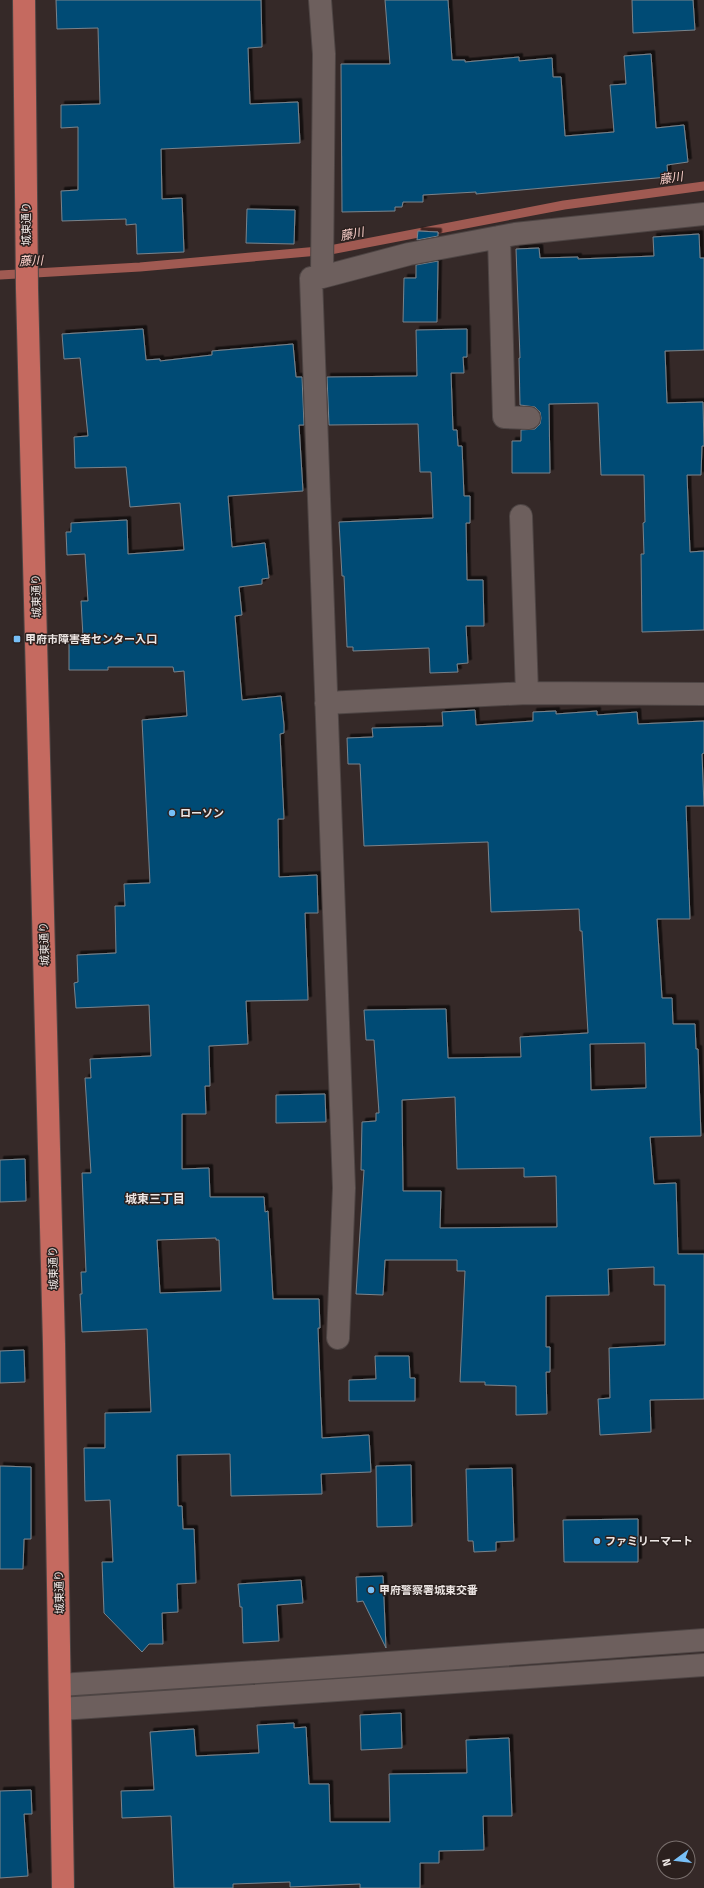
<svg xmlns="http://www.w3.org/2000/svg" width="704" height="1888" viewBox="0 0 704 1888" font-family="'Fira Sans','Noto Sans JP',sans-serif">
<style>
.lines{fill:none;stroke-linecap:round;stroke-linejoin:round}
.stream{stroke:#a05a52;stroke-width:9}
.building{fill:#044b75;stroke:#79838b;fill-rule:evenodd;filter:url(#shadow)}
.minor-casing{stroke:#4e4544;stroke-width:24}
.tertiary-casing{stroke:#4e4544;stroke-width:24}
.trunk-casing{stroke:#4e4544;stroke-width:24}
.minor{stroke:#6d5f5d;stroke-width:22}
.tertiary{stroke:#6d5f5d;stroke-width:22}
.trunk{stroke:#c56a60;stroke-width:22}
.poi-dot{fill:#77bff7;stroke:#2b201e;stroke-width:1.5}
.labels{text-anchor:middle;stroke-width:3;stroke-linejoin:round;paint-order:stroke}
.street-label{font-size:11px;fill:#ede6e4;stroke:#2b201e}
.poi-label{font-size:11px;font-weight:bold;fill:#ede6e4;stroke:#2b201e;text-anchor:start}
.water-label{font-size:12px;font-style:italic;fill:#fcd1cb;stroke:#2b201e}
.neighbourhood-label{font-size:12px;font-weight:bold;fill:#ede6e4;stroke:#2b201e}
</style>
<defs>
<filter id="shadow"><feDropShadow dx="3.5" dy="-3.5" stdDeviation="0" flood-color="#0009"/></filter>
</defs>
<rect width="100%" height="100%" fill="#352928"/>
<g class="lines">
<path class="stream" d="M0 275 140 267 330 250 564 205 704 186"/>
</g>
<path class="building" d="M56 0H261L262 47 248 48 250 104 298 102 300 143 161 149 162 199 182 198 184 252 137 254 136 224 126 225V219L62 221 61 191 78 190V127L61 128V105L100 104 98 28 57 29Z
M385 0H448L452 60H465V62L519 57V61L552 58 553 77H561L565 136 614 132 610 85 626 84 624 56 651 54 656 128 684 125 688 162 667 165 668 177 476 194V192L423 195V202H403L402 207H395V211L342 212 341 64H390Z
M632 0H693L695 30 633 33Z
M247 209 295 210 294 244 246 243Z
M418 231 438 232V236L417 240Z
M699 234 700 258H704V350L665 351 667 403 703 402 704 446H702L701 475H687L690 552 704 551V630L642 632 641 554H644L643 523 645 522 644 475H601L598 403 549 404 550 473H512V441H521V430L535 429 540 424 541 418 540 412 535 407 520 405 519 358H520L516 249 539 248 540 258 578 257V259L654 256 653 237Z
M438 261 437 322H403L404 278H416V265Z
M143 329 146 360 160 359V361L212 355V351L293 344 296 377H302L304 425H299L303 491 228 496 232 547 265 543 269 578 262 579V584L239 587 242 615 235 616 242 700 281 696 284 725V733L280 734 284 819H278L279 877 317 875 318 913H305L308 1000 246 1001 248 1044 209 1046 210 1086H205L206 1114H182V1169L209 1168 210 1197H264L265 1212 268 1211 273 1299H319L320 1328H318L322 1438 369 1435 371 1472 321 1474 322 1494 231 1496 230 1454 177 1455 178 1506H182L183 1529H194L196 1583 177 1584 178 1612 162 1613 163 1644H149L142 1652 104 1613 102 1562H113L110 1500 85 1501 84 1448H105V1413L151 1412 147 1329 82 1332 80 1294H82L81 1272H86L82 1173H91L85 1078H91L90 1059 151 1056 149 1005 76 1008 74 983 78 982 77 955 116 953 115 906H125L124 884 150 883 142 720 187 716 184 671 174 672 173 667H108V670H69V637H83L81 601H88L85 554 67 555 66 532H71V523L127 520 128 554 184 550 180 503 130 507 126 467 75 468 74 437 88 436 80 358 64 359 62 334ZM216 1238V1240H219L221 1291 160 1293 157 1240Z
M467 329V357H463L464 373H451L453 430H457L458 446H462L464 496H470V523H466L467 580H483L484 626H466L468 663 457 664 458 672 430 673 429 648 353 651V647H347L344 576H342L339 522 433 518 431 472H420L418 424 329 425 327 377 417 376 416 330Z
M475 710 476 725 533 721V712L556 711V714L597 711V715L637 712 638 724 704 721V753L702 754 704 806H686L690 919H657L662 998H672L673 1024H695L696 1049H698L701 1136 650 1137 654 1184 676 1183 678 1254H704V1399L650 1400 651 1432 600 1435 598 1399 610 1398 609 1348 665 1345V1285H654V1267L608 1269 609 1295 546 1296V1347H550V1372H546L547 1414 516 1415V1386L485 1385V1382H460L465 1271H457V1260H385L383 1295 356 1294 364 1170H361L362 1122 376 1121V1113H379L374 1040H366L364 1010 446 1009 448 1058 521 1057 520 1037 588 1033 582 931H580L579 909 491 912 488 842 364 846 360 764H348L347 738 373 737 372 728 443 726 442 712ZM645 1043 646 1088 591 1090 590 1044ZM455 1097 457 1169 524 1168V1177L556 1176 557 1227 440 1228 441 1191H403L402 1100Z
M325 1094 326 1122 276 1123V1095Z
M25 1159 26 1201 0 1202V1160Z
M24 1350 25 1382 0 1383V1351Z
M375 1356H409L410 1378H415V1401H349V1380L376 1379Z
M411 1465 412 1526 377 1527 376 1466Z
M0 1466 31 1467V1539H24L23 1569H0Z
M512 1468 514 1541 496 1542V1551L474 1552 473 1541H468L466 1469Z
M638 1519V1562H564L563 1520Z
M383 1576 386 1648 363 1601 357 1602 356 1577Z
M301 1580 303 1603 277 1605 279 1641 243 1643 242 1607H240L238 1584Z
M401 1713 402 1748 361 1750 360 1715Z
M294 1723V1728L306 1727 309 1784H329L330 1822H390L389 1774 467 1773 466 1740 509 1738 512 1816H483L484 1850 439 1851V1863H420V1888H360V1884L290 1887V1882L233 1884V1888H174L171 1816 122 1818 121 1791 154 1790 150 1732 194 1729 196 1756 259 1753 257 1725Z
M31 1790 32 1814H24L28 1876 0 1878V1791Z"/>
<g class="lines">
<defs>
<path id="minor" d="M320 0 324 54 322 277
M499 237 504 417 529 418
M521 516 527 693
M326 703 527 693 704 694
M338 1338 344 1188 311 278 322 277 409 254 515 234 704 214"/>
<path id="tertiary" d="M60 1685 347 1666 704 1640
M61 1709 704 1665"/>
<path id="trunk" d="M24 0 27 289 54 1344 63 1888"/>
</defs>
<use href="#minor" class="minor-casing"/>
<use href="#tertiary" class="tertiary-casing"/>
<use href="#trunk" class="trunk-casing"/>
<use href="#minor" class="minor"/>
<use href="#tertiary" class="tertiary"/>
<use href="#trunk" class="trunk"/>
</g>
<g class="poi-dot">
<rect x="13" y="635" width="8" height="8" rx="2"/>
<circle cx="172" cy="813" r="4"/>
<circle cx="597" cy="1541" r="4"/>
<circle cx="371" cy="1590" r="4"/>
</g>
<g class="labels">
<g class="street-label">
<text transform="translate(26 224) rotate(-90)" y="4">城東通り</text>
<text transform="translate(36 596) rotate(-91)" y="4">城東通り</text>
<text transform="translate(44 944) rotate(-92)" y="4">城東通り</text>
<text transform="translate(53 1268) rotate(-91)" y="4">城東通り</text>
<text transform="translate(59 1592) rotate(-91)" y="4">城東通り</text>
</g>
<g class="poi-label">
<text x="25" y="643">甲府市障害者センター入口</text>
<text x="180" y="817">ローソン</text>
<text x="605" y="1545">ファミリーマート</text>
<text x="379" y="1594">甲府警察署城東交番</text>
</g>
<g class="water-label">
<text transform="translate(671 178) rotate(-8)" y="4">藤川</text>
<text transform="translate(352 234) rotate(-11)" y="4">藤川</text>
<text transform="translate(31 261) rotate(-3)" y="4">藤川</text>
</g>
<g class="neighbourhood-label">
<text x="155" y="1203">城東三丁目</text>
</g>
</g>
<g transform="translate(676 1860) rotate(255)"><circle r="19" fill="#2b201e" stroke="#796f6d"/>
<path d="M0-3L7 15L0 10L-7 15Z" fill="#77bff7"/>
<text y="-6" font-size="11" font-weight="bold" text-anchor="middle" fill="#ede6e4">N</text>
</g>
</svg>
